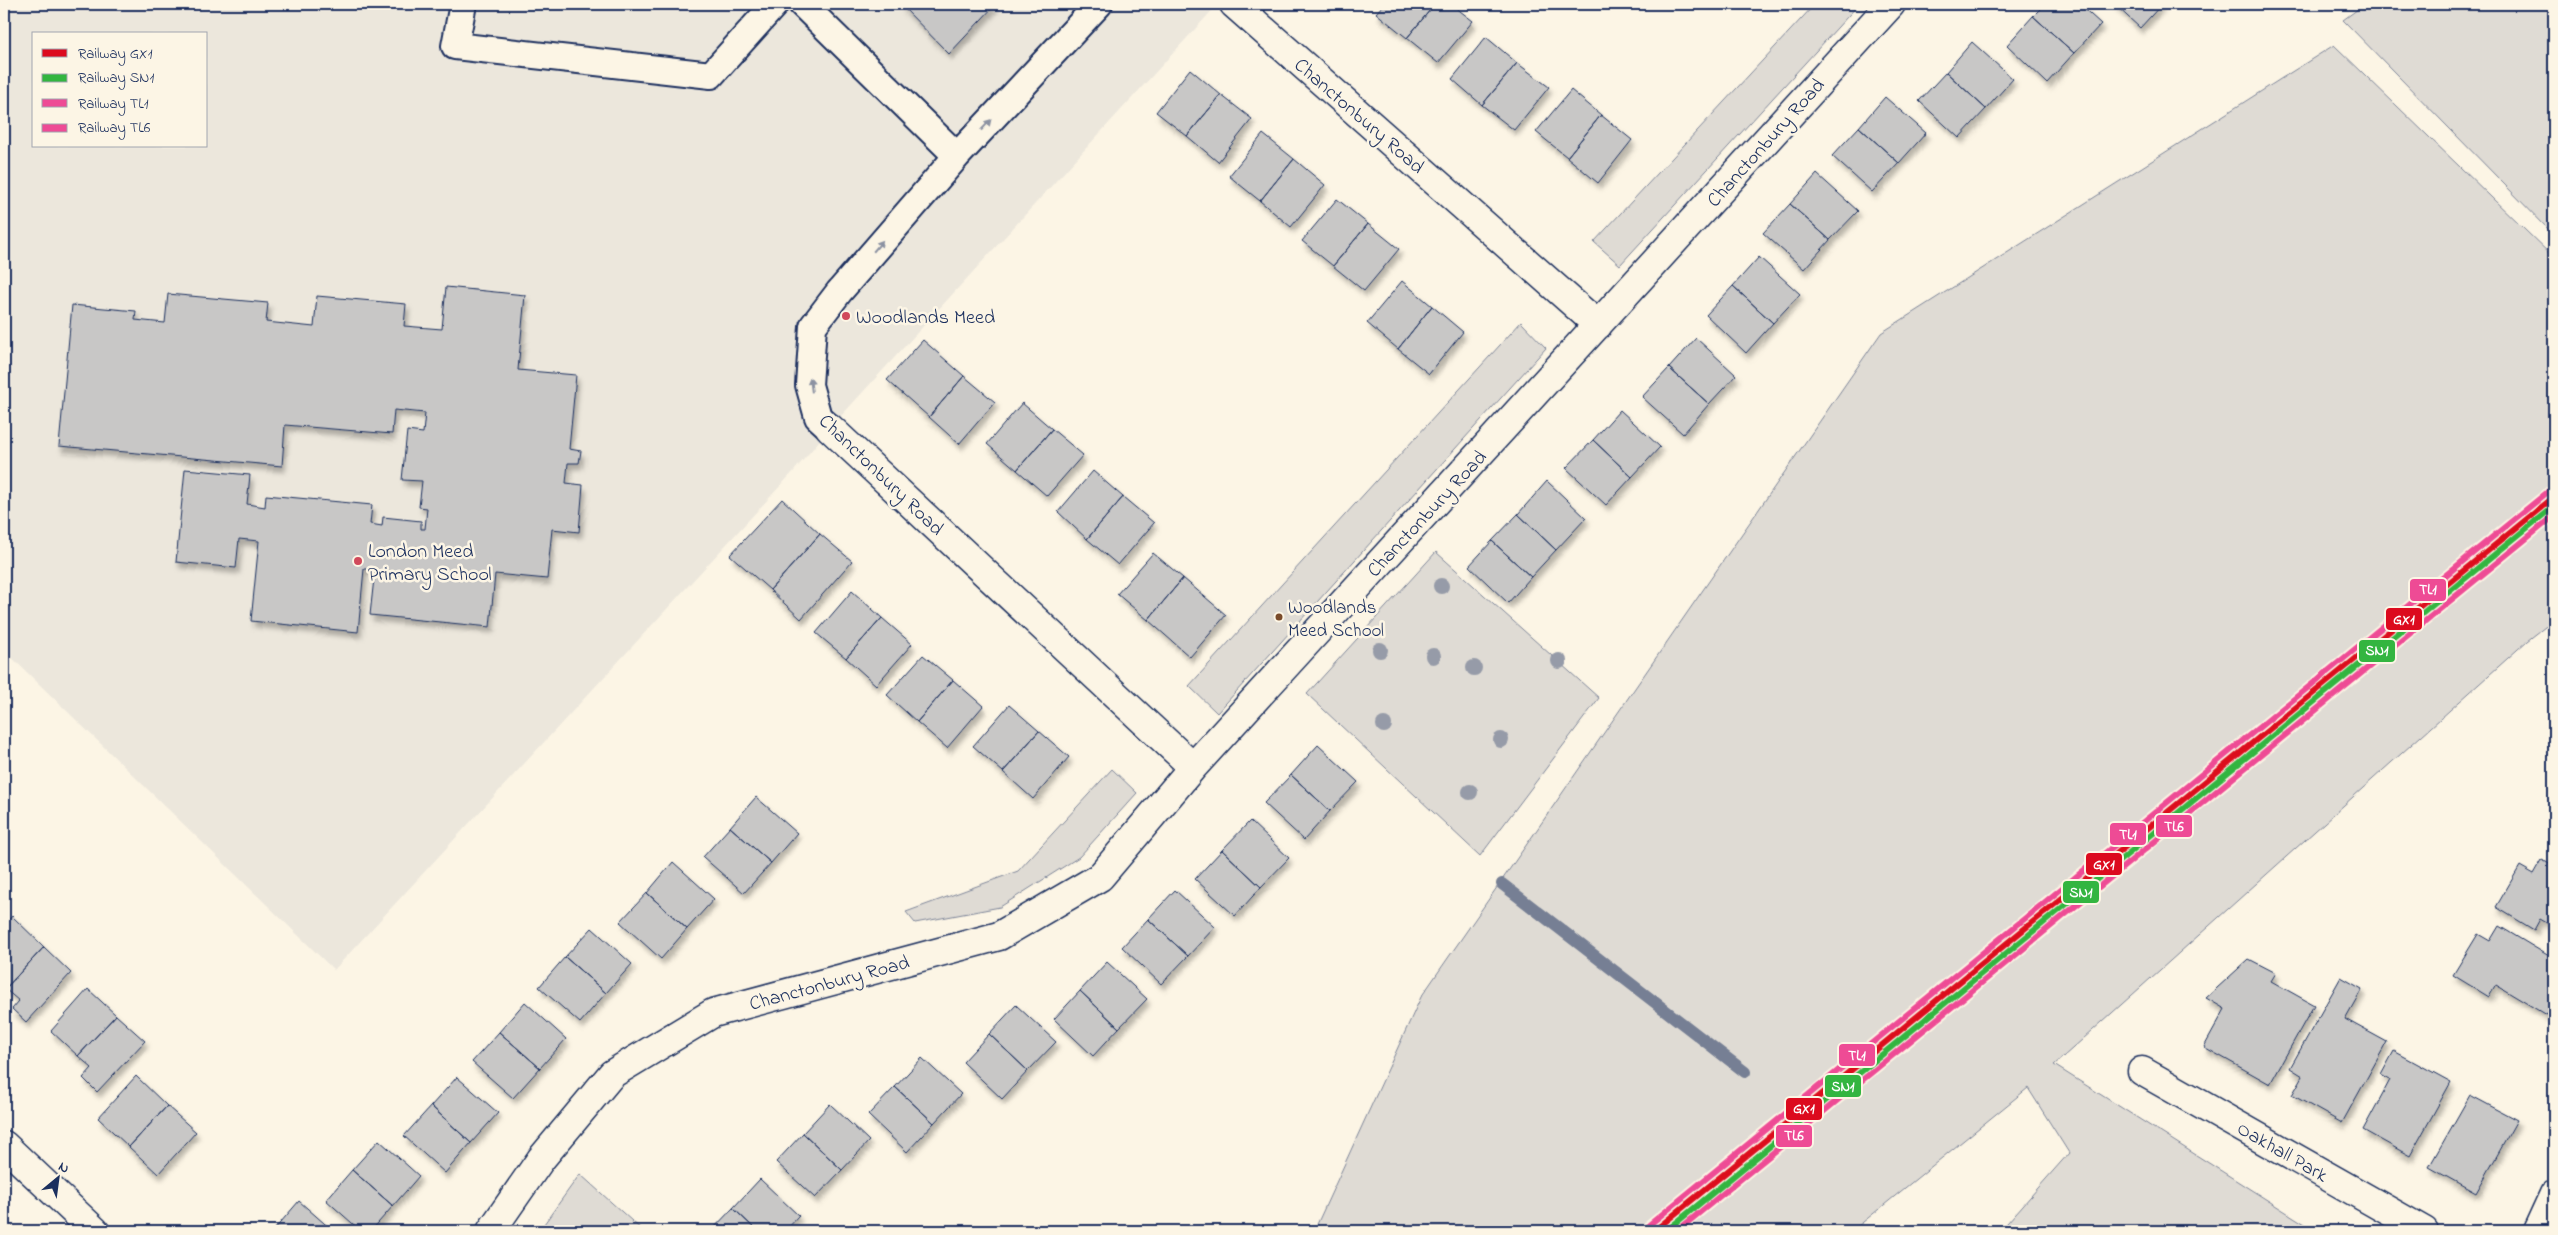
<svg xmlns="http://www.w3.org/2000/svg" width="2558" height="1235" viewBox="0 0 2558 1235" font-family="'Indie Flower',sans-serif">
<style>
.built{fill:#ece7dc;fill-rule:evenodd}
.green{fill:#dfdbd4;stroke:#7d8599}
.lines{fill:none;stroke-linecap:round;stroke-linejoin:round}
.stream{stroke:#767f94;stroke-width:12}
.building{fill:#c8c7c6;stroke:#1b2f5e;filter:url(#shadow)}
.lane-casing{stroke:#1b2f5e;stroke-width:30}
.street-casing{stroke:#1b2f5e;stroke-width:31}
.lane{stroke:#fcf5e5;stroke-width:26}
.street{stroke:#fcf5e5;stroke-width:28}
.rail-1-casing{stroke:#fcf5e5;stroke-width:10}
.rail-2-casing{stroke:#fcf5e5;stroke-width:10}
.rail-3-casing{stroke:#fcf5e5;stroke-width:10}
.rail-4-casing{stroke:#fcf5e5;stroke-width:10}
.rail-1{stroke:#dc0a1e;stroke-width:6}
.rail-2{stroke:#33b540;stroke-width:6}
.rail-3{stroke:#ee4b95;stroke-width:6}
.rail-4{stroke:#ee4b95;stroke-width:6}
.tree{fill:#969ba8}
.oneway{fill:#8c92a2}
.poi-dot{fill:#d1495b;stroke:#fcf5e5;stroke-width:2}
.bus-dot{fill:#7a4b2a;stroke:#fcf5e5;stroke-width:2}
.labels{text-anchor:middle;stroke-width:5;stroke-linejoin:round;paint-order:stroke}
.bus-label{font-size:19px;fill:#1b2f5e;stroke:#fcf5e5;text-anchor:start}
.street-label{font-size:20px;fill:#1b2f5e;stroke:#fcf5e5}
.poi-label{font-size:20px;fill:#1b2f5e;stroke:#fcf5e5;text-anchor:start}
.line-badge{stroke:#fcf5e5;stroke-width:2}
.badge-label{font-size:14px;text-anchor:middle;font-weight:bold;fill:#fff}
</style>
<defs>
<filter id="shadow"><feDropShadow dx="3" dy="5.5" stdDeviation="2.5" flood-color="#0004"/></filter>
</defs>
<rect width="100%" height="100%" fill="#fcf5e5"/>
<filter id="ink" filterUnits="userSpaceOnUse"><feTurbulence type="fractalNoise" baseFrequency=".02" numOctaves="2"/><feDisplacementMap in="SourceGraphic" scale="10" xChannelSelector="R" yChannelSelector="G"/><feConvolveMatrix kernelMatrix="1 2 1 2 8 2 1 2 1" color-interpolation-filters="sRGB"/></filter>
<g filter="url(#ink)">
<path class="built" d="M4 4H1218L830 428 794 471 334 970 4 650ZM34 34H206V146H34Z"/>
<path class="green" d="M1815 4H1859L1620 265 1594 242Z
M2365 4H2554V235L2343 20Z
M2334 45 2554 258V620L2527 641 2054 1065 2316 1231H2000L2069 1153 2028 1088 1852 1231H1314L1421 997 1881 333Z
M1521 322 1546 348 1217 713 1189 686Z
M1436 552 1599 698 1480 856 1307 694Z
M1112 769 1137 793 1079 857 1000 907 915 923 906 912 1018 871Z
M580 1174 643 1231H539Z"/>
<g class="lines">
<path class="stream" d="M1502 884 1745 1072"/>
</g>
<path class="building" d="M900 4H996L949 54Z
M1384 4H1435L1407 38 1376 13Z
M1435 4H1451L1473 21 1438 63 1407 38Z
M2045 4H2079L2101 24 2074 53 2033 16Z
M2114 4H2162L2140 28Z
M2033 16 2074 53 2047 83 2007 45Z
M1486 37 1517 63 1482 105 1452 79Z
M1972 42 2013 79 1986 109 1946 72Z
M1517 63 1549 87 1514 130 1482 105Z
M1190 69 1221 95 1187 136 1156 112Z
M1946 72 1986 109 1959 138 1919 101Z
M1571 90 1601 115 1567 157 1536 132Z
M1221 95 1252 119 1218 162 1187 136Z
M1885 97 1926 133 1899 163 1859 127Z
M1601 115 1632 140 1598 183 1567 157Z
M1859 127 1899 163 1872 192 1832 156Z
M1263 134 1294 159 1260 201 1229 176Z
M1294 159 1325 185 1291 227 1260 201Z
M1817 174 1858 211 1830 240 1790 204Z
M1337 199 1368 224 1333 266 1302 241Z
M1790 204 1830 240 1804 269 1763 233Z
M1368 224 1399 249 1364 291 1333 266Z
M1759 257 1800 294 1773 323 1733 286Z
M1402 281 1432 306 1398 349 1367 323Z
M1733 286 1773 323 1746 353 1706 315Z
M446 287 525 295 518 370 576 375 569 449 581 451 579 463H568L566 483 583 485 579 532 552 529 547 579 495 574 490 627 370 615 375 569H364L358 632 251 621 259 541 239 539 236 568 176 562 185 469 250 475 247 504 265 507 266 495 372 505 370 524 382 526 383 517 421 521V529H425L427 508 419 507 422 481 402 480 407 431 423 433 425 413 394 410 392 434 285 425 282 466 59 446 72 305 136 311 135 320 165 323 168 294 268 303 266 322 314 327 317 296 406 304 404 326 442 329Z
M1432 306 1463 332 1429 374 1398 349Z
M1696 338 1736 375 1709 404 1669 368Z
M923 340 964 376 929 417 887 380Z
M1669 368 1709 404 1683 434 1642 397Z
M964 376 995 402 959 444 929 417Z
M1022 403 1052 429 1017 470 987 444Z
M1620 410 1660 447 1632 477 1593 440Z
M1052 429 1083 455 1047 496 1017 470Z
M1593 440 1632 477 1606 505 1566 468Z
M1093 471 1123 497 1087 539 1058 512Z
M1547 481 1586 518 1556 550 1518 514Z
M1123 497 1154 523 1118 565 1087 539Z
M782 499 820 534 770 590 730 555Z
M1518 514 1556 550 1531 577 1492 541Z
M820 534 852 561 801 619 770 590Z
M1492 541 1531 577 1508 603 1469 566Z
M1153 553 1183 578 1148 620 1117 594Z
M1183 578 1226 615 1190 657 1148 620Z
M852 591 882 618 846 658 816 633Z
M882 618 912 644 876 685 846 658Z
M923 655 953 680 917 722 887 695Z
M953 680 983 706 947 748 917 722Z
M1009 705 1039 731 1003 772 973 746Z
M1039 731 1069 757 1033 799 1003 772Z
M1318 745 1358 782 1330 811 1291 775Z
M1291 775 1330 811 1304 840 1264 803Z
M756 797 797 833 771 863 730 827Z
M1250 821 1289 858 1261 887 1222 850Z
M730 827 771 863 744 893 703 857Z
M1222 850 1261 887 1235 916 1195 879Z
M2542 860 2554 866V927L2540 919 2534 930 2496 907 2520 866 2534 874Z
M673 862 714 899 687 929 647 893Z
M1175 890 1215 927 1188 956 1148 919Z
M647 893 687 929 661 959 620 922Z
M12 916 44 947 5 989 4 925Z
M1148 919 1188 956 1161 984 1122 947Z
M2499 926 2554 959V1002L2546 1015 2496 985 2489 997 2453 975 2478 934 2490 941Z
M592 928 632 964 606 993 565 957Z
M44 947 71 973 26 1022 12 1009 19 1001 5 989Z
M565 957 606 993 580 1023 539 987Z
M2249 959 2276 973 2271 981 2314 1005 2270 1084 2204 1047 2225 1009 2206 998Z
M1107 962 1147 999 1119 1028 1080 991Z
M2341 977 2362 989 2345 1019 2387 1042 2342 1123 2292 1095 2303 1076 2290 1068Z
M88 989 116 1015 78 1056 51 1031Z
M1080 991 1119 1028 1093 1056 1054 1019Z
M525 1002 566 1039 540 1068 499 1032Z
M1016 1005 1056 1042 1028 1071 989 1034Z
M116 1015 145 1041 97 1092 83 1078 92 1068 78 1056Z
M499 1032 540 1068 513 1098 472 1062Z
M989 1034 1028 1071 1002 1099 963 1062Z
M2394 1051 2451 1082 2410 1156 2363 1130 2390 1080 2381 1075Z
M922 1058 961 1094 934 1123 895 1087Z
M136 1076 167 1106 129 1147 98 1118Z
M457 1077 498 1113 471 1143 431 1106Z
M895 1087 934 1123 907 1152 868 1115Z
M2470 1095 2517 1120 2476 1193 2429 1167Z
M830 1104 869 1141 842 1170 803 1133Z
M167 1106 196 1132 158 1174 129 1147Z
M431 1106 471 1143 445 1173 404 1136Z
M803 1133 842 1170 815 1198 776 1162Z
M379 1140 419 1176 393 1206 352 1170Z
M352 1170 393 1206 371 1231H361L326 1200Z
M760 1179 799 1216 785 1231H757L733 1208Z
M299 1201 333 1231H275L274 1230Z
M733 1208 757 1231H711Z
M4 1220 16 1231H4Z"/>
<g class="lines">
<defs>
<path id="lane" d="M463 4 455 46 711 75 775 4
M802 4 957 156
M830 428 818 417 809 385 813 326 839 292 957 156 1099 4"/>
<path id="street" d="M1234 4 1598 325
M830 428 1193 767
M2142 1071 2424 1231
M4 1145 95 1231
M491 1231 541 1159 612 1074 713 1013 999 936 1100 877 1193 767 1891 4
M2537 1231 2554 1194"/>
</defs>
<use href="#lane" class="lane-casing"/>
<use href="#street" class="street-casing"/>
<use href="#lane" class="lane"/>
<use href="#street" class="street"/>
<defs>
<path id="rail-1" d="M1654 1231 2554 497"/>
<path id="rail-2" d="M1666 1231 2554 506"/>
<path id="rail-3" d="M1649 1225 2549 491"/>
<path id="rail-4" d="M1677 1231 2554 516"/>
</defs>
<use href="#rail-1" class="rail-1-casing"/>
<use href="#rail-2" class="rail-2-casing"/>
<use href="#rail-3" class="rail-3-casing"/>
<use href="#rail-4" class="rail-4-casing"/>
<use href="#rail-1" class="rail-1"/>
<use href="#rail-2" class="rail-2"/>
<use href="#rail-3" class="rail-3"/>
<use href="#rail-4" class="rail-4"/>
</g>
<g class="tree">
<circle cx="1441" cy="586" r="8"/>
<circle cx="1380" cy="650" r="8"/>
<circle cx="1433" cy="656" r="8"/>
<circle cx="1559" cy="661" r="8"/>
<circle cx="1474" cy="668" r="8"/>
<circle cx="1384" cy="725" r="8"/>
<circle cx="1501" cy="740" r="8"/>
<circle cx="1470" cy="792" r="8"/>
</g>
<defs><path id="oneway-solid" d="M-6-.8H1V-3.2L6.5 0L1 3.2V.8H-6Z" transform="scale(1.25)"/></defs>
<g class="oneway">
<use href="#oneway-solid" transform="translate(986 125) rotate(-47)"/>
<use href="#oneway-solid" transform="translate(878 246) rotate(-50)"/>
<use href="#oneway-solid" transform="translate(811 385) rotate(-97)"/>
</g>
</g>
<g class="poi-dot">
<circle cx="846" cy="316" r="5"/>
<circle cx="358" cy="561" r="5"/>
</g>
<circle class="bus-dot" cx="1279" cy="617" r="4.5"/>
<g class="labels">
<g class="bus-label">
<text x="1288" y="613">Woodlands<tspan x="1288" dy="23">Meed School</tspan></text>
</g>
<g class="street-label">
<text transform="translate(1360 115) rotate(41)" y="7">Chanctonbury Road</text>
<text transform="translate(1765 142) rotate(-48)" y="7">Chanctonbury Road</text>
<text transform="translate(882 474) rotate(44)" y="7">Chanctonbury Road</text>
<text transform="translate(1426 513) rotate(-47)" y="7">Chanctonbury Road</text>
<text transform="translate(829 982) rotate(-15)" y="7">Chanctonbury Road</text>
<text transform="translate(2283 1151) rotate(30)" y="7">Oakhall Park</text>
</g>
<g class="poi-label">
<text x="856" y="323">Woodlands Meed</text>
<text x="368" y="557">London Meed<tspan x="368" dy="23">Primary School</tspan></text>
</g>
</g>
<g class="line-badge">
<rect x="2409" y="578" width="38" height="24" rx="5" fill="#ee4b95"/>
<rect x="2385" y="607" width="38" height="24" rx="5" fill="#dc0a1e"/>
<rect x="2358" y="639" width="38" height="24" rx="5" fill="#33b540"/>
<rect x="2155" y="814" width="38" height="24" rx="5" fill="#ee4b95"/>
<rect x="2109" y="822" width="38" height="24" rx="5" fill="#ee4b95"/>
<rect x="2085" y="852" width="38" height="24" rx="5" fill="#dc0a1e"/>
<rect x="2062" y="880" width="38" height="24" rx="5" fill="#33b540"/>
<rect x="1838" y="1043" width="38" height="24" rx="5" fill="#ee4b95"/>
<rect x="1824" y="1074" width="38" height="24" rx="5" fill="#33b540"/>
<rect x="1785" y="1097" width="38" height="24" rx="5" fill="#dc0a1e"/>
<rect x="1775" y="1124" width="38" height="24" rx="5" fill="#ee4b95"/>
</g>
<g class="badge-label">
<text x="2428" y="594">TL1</text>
<text x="2404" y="624">GX1</text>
<text x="2377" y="655">SN1</text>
<text x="2174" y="831">TL6</text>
<text x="2128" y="839">TL1</text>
<text x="2104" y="869">GX1</text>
<text x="2081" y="897">SN1</text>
<text x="1857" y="1060">TL1</text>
<text x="1843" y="1091">SN1</text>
<text x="1804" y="1113">GX1</text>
<text x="1794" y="1140">TL6</text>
</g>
<rect width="2558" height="1235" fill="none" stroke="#fcf5e5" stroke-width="20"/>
<rect x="10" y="10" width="2538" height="1215" fill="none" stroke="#1b2f5e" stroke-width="2" filter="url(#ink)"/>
<rect x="32" y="32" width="175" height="115" fill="#fcf5e5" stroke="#a2a6af"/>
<rect x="42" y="49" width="25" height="8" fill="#dc0a1e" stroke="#a2a6af"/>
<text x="78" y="58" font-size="15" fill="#1b2f5e">Railway GX1</text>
<rect x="42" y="74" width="25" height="8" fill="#33b540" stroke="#a2a6af"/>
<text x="78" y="82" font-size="15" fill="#1b2f5e">Railway SN1</text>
<rect x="42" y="99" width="25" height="8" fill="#ee4b95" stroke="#a2a6af"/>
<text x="78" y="108" font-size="15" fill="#1b2f5e">Railway TL1</text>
<rect x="42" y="124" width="25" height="8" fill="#ee4b95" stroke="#a2a6af"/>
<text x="78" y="132" font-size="15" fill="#1b2f5e">Railway TL6</text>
<g transform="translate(58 1178) rotate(29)" stroke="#fcf5e5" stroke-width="4" paint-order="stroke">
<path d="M0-4L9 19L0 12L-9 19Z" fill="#1b2f5e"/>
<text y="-8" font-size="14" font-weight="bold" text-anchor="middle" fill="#1b2f5e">N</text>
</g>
</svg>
